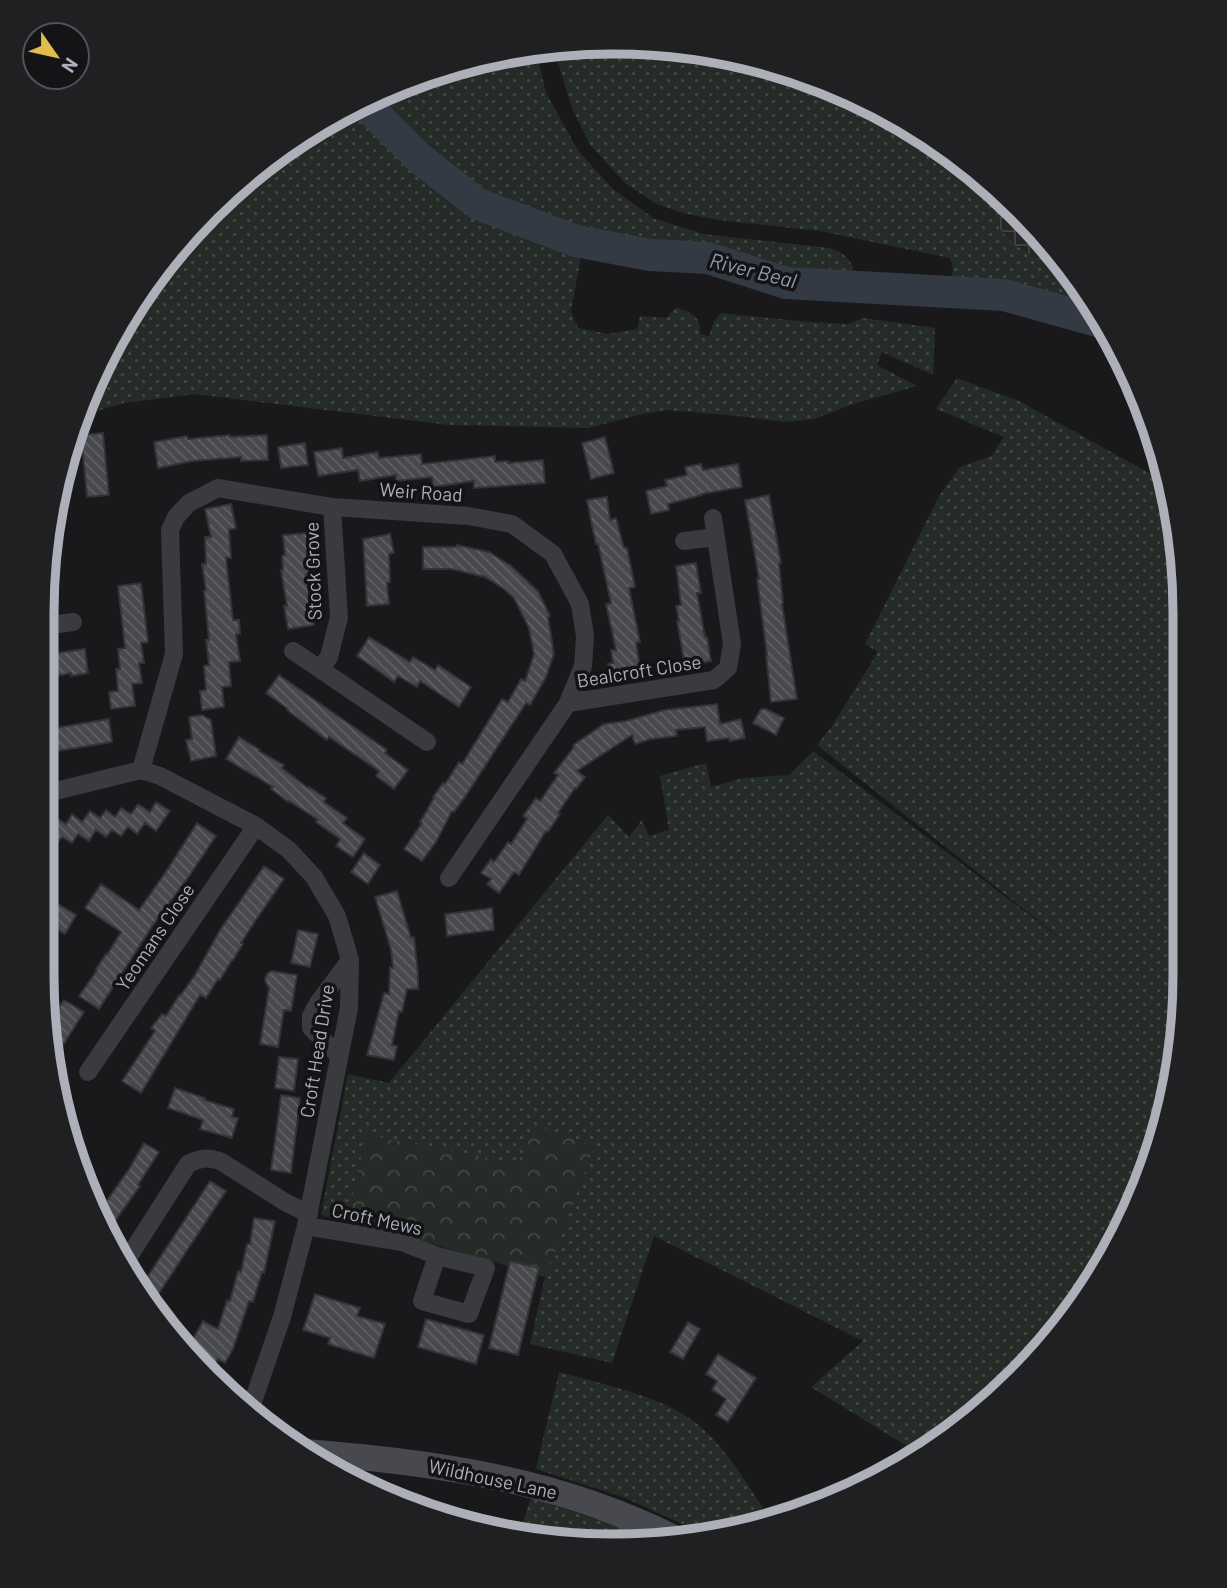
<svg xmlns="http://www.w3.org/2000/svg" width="1227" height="1588" viewBox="0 0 1227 1588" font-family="Barlow,sans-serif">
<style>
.industrial{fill:url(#industrial-grid)}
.grass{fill:url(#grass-dots)}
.forest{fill:url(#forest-crowns)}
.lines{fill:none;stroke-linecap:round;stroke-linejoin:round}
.river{stroke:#343a43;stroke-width:32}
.building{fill:url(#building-back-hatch);stroke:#333336;stroke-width:2}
.minor{stroke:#3a3b3f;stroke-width:18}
.secondary{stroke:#48494f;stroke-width:26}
.labels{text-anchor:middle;stroke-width:7;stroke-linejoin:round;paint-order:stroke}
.street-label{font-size:19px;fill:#adafb9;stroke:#141416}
.water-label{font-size:21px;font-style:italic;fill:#8899b0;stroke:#141416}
.rim{fill:none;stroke:#adafb9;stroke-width:9}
</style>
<defs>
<pattern id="industrial-grid" width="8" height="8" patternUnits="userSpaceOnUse" patternTransform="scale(1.75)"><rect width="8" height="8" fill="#252528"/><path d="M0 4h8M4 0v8" fill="none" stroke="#424245"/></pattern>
<pattern id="grass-dots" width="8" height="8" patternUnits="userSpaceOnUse" patternTransform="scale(1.75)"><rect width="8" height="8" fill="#252c27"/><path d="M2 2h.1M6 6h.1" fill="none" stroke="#424844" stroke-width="1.8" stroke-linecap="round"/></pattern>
<pattern id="forest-crowns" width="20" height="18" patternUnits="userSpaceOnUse" patternTransform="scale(1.75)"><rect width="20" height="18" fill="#252c27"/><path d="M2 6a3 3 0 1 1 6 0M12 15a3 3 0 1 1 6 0" fill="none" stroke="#424844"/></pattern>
<pattern id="building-back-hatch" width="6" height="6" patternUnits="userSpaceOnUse" patternTransform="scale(1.75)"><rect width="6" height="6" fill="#48494d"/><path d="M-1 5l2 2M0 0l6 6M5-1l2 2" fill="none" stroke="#606165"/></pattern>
</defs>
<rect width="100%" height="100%" fill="#19191b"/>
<path class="industrial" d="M985 183 1018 210 1085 292 995 275Z"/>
<path class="grass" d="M614 42 725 53 833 86 914 129 915 142 943 148 1002 197 1000 199 999 228 1013 244 1077 282 1089 296 1098 314 1003 289 951 285 953 268 950 258 820 231 718 220 683 213 657 204 626 184 590 145 572 108 554 49Z
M536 50 546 93 579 152 612 188 653 218 703 234 830 248C842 252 847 256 853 267L849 283 726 256 671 252 582 237 482 200 412 143 377 105 375 96 395 85 502 53Z
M359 105 364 115 373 125 446 195 471 215 517 229 581 256 571 312 578 328 608 334 637 329 640 316 667 318 676 307C692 314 701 315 700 334L709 336 714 322 721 313 809 322 848 324 863 318 935 328 933 375 882 352 877 365 917 386 853 404 814 419 784 422 738 416 666 410 638 415 588 428 449 425 195 394 124 403 80 416 160 265 296 138Z
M957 378 1019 401 1167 483 1180 539V1049L1155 1159 1089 1292 1017 1379 934 1447 910 1448 811 1387 863 1341 654 1236 612 1363 530 1344 545 1277 533 1126 523 1155 515 1163 366 1135 347 1222 321 1215 348 1074 389 1083 608 815 629 837 642 820 649 836 669 830 660 776 706 763 711 787 743 778 789 775 813 751 1073 948 817 745 832 726 878 652 865 644 939 496 960 467 991 456 1004 437 936 409Z
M559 1372C604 1385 670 1397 704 1430 732 1456 751 1491 772 1522L762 1526 704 1534 623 1497 536 1469Z
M531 1498 632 1531 653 1541 614 1546 519 1534Z
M403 1500 427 1506 488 1523 487 1529 466 1527Z"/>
<path class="forest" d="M533 1125H539L589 1145 593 1151 545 1277 415 1239 347 1222 366 1135 515 1163 523 1155Z"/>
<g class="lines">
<path class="river" d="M368 100 372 111 419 158 478 204 576 241 650 255 708 258 786 283 1004 295 1101 322"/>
</g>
<path class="building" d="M103 433 109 495 87 497 81 435Z
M230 435V437L267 435 268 460 241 461V457L193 461 158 468 154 442 187 436 188 439Z
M605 437 614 473 591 479 582 443Z
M305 443 308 465 281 468 278 447Z
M342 448 343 458 378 452 379 458 421 454 422 464 495 456V462L508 461V463L543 460 545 483 474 488V481L433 487 432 477 396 481V475L360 481 358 470 318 476 314 452Z
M701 464 703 470 738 464 742 487 702 494V495L668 504 669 510 651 514 646 491 667 486 665 480 687 475 685 467Z
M769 495 781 563H779L783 603 782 604 797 699 771 702 766 655H767L757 579H759L745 500Z
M607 497 610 520 616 518 624 548H627L635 587 629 588 640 642 636 643 641 673 611 678 608 664 613 663 611 650H616L606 604 611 603 598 544H596L591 521 587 500Z
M231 504 236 528 229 530 231 558H226L233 620H239L240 634H236L240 661 229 662 231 686 222 687 224 707 202 710 200 691 206 690 204 666 209 665 206 640H209L204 591 206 590 202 564H206L205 537H211L205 509Z
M307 533 310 574 306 575 314 625 288 629 284 606H287L281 570H283L282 556 285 555 283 535Z
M390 534 394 553 389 554 390 582 387 583 389 604 367 606 363 539Z
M457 545 489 552 511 566 538 591 550 616 548 617 554 654 546 677 530 705 526 703 465 797 454 812 452 811 436 842 422 861 404 849 422 823 420 822 434 798 433 797 443 783 445 784 459 762 462 764 502 699 508 702 521 679 525 681 534 654 529 628 514 598 504 589 485 577 451 569H423V547H456Z
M696 563 701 593H697L705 637H707L711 661 685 666 677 621H679L676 606 681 605 676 566Z
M141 583 148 642 141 643 144 663H139L142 683 132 684 135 706 111 709 109 692 118 691 116 669H120L118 649 125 648 118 586Z
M369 637 410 662 413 657 435 670 438 665 471 687 459 707 420 681 417 687 398 676 394 682 357 656Z
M85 649 88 673 71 676V673L43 679V655Z
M279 675 387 750 385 753 408 770 394 789 376 776 379 771 329 737 327 740 312 729 287 710 288 709 266 693Z
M717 704 720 724 741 719 745 738 730 741 729 738 707 741 705 727 676 730 677 736 651 739 635 744 632 735 577 771 585 777 576 789 575 788 558 813 560 814 548 832 546 831 519 875 514 872 499 893 487 884 491 879 481 873 491 859 494 862 508 842 511 844 527 819 523 816 536 798 540 801 558 775 554 773 574 747 573 745 604 724 626 721 664 710Z
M761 709H766L784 718 776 735 753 723Z
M202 715 211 720 216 756 191 761 186 740 192 739 189 717Z
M109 719 112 742 45 753 43 730Z
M239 737 260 750 259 751 284 765 282 768 308 788 309 787 326 798 324 802 347 818 343 823 365 839 353 857 336 846 340 839 316 822 318 820 289 801 288 802 271 789 273 787 226 759Z
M156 802 170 811 156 831 145 823 137 834 128 827 121 836 112 830 106 837 96 830 89 841 78 834 72 843 62 837 56 845 43 836 55 817 66 824 72 814 82 822 90 811 100 818 106 810 115 817 121 808 131 814 138 804 150 812Z
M197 823 216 836 190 875 153 925 99 1009 79 996 97 970 96 969 106 954 107 955 121 932 85 908 101 884 139 910 167 870Z
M364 853 380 865 368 884 351 872Z
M264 866 284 879 256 920 241 943 243 944 233 960H232L220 980 218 979 206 998 200 995 141 1093 122 1081 155 1031 151 1028 162 1014 166 1016 179 995 180 996 195 975 220 930Z
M397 891 411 938 414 937 418 974V989H407L402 1012 399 1011 392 1045 397 1046 394 1060 367 1055 384 993 389 994 390 967 393 968 391 950 375 897Z
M55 902 76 915 65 934 44 920Z
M492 908 494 930 447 936 445 914Z
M298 930 318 934 310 967 291 963Z
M271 971 297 975 291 1011 284 1010 278 1047 260 1044 269 988 266 983 265 979 267 974Z
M64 1000 84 1012 53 1061 49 1024Z
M279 1057 298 1059 294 1091 275 1088Z
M175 1088 205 1098 204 1100 234 1109 232 1117 238 1118 232 1138 200 1129 203 1120 168 1108Z
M281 1095 300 1098 291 1173 271 1170Z
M144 1143 159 1152 138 1185 140 1186 107 1232 99 1212 129 1169Z
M210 1181 226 1191 152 1304 140 1288Z
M254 1218 275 1221 264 1273 262 1272 253 1302 249 1301 233 1349 225 1363 218 1359 208 1377 187 1349 203 1321 218 1329 227 1300 230 1301 238 1271 241 1272 247 1244H250Z
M510 1261 539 1268 518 1355 489 1348Z
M315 1294 360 1308 357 1316 385 1324 374 1358 328 1344 330 1338 303 1330Z
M426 1319 484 1335 476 1364 418 1347Z
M688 1322 700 1329 683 1359 670 1352Z
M718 1354 756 1378 728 1422 716 1415 726 1399 712 1390 717 1381 706 1374Z"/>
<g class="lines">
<path class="minor" d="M332 507 339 617 329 657 320 669 427 742
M684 541 716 537
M43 626 73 622
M293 651 320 669
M568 703 714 680 728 668 732 644 713 518
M141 770 174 654 170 530 176 517 189 503 218 488 332 507 468 516 512 524 553 554 580 604 585 636 583 666 568 703 449 878
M43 794 141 770 160 776 256 826 289 850 314 877 337 916 350 960 349 1008 306 1226 282 1317 250 1410
M339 1056 311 1028V1016L318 1003 350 960
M88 1072 256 826
M306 1226 402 1242 437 1256 486 1268 469 1314 422 1301 437 1256
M123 1266 188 1164C200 1158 207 1157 220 1161L285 1202 309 1214"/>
<path class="secondary" d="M304 1452C434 1462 556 1479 674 1538"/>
</g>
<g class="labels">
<g class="street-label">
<text transform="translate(421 492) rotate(4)" y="7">Weir Road</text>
<text transform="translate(313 571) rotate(-92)" y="7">Stock Grove</text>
<text transform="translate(639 671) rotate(-9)" y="7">Bealcroft Close</text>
<text transform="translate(155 937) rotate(-56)" y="7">Yeomans Close</text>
<text transform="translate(317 1051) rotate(-81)" y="7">Croft Head Drive</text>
<text transform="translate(377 1219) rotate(12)" y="7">Croft Mews</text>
<text transform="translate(493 1479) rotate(12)" y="7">Wildhouse Lane</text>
</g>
<g class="water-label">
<text transform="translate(753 271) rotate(14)" y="7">River Beal</text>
</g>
</g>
<path d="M0 0H1227V1588H0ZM613 54H614A559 559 0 0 1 1173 613V975A559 559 0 0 1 614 1534H613A559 559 0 0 1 54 975V613A559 559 0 0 1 613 54Z" fill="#202023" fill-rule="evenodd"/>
<path class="rim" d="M613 54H614A559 559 0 0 1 1173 613V975A559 559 0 0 1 614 1534H613A559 559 0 0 1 54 975V613A559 559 0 0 1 613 54Z"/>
<g transform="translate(56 56) rotate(124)"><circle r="33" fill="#141416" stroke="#515257" stroke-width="2"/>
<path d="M0-5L12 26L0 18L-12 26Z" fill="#e0be4c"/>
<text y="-10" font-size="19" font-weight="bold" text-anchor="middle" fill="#adafb9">N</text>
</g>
</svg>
